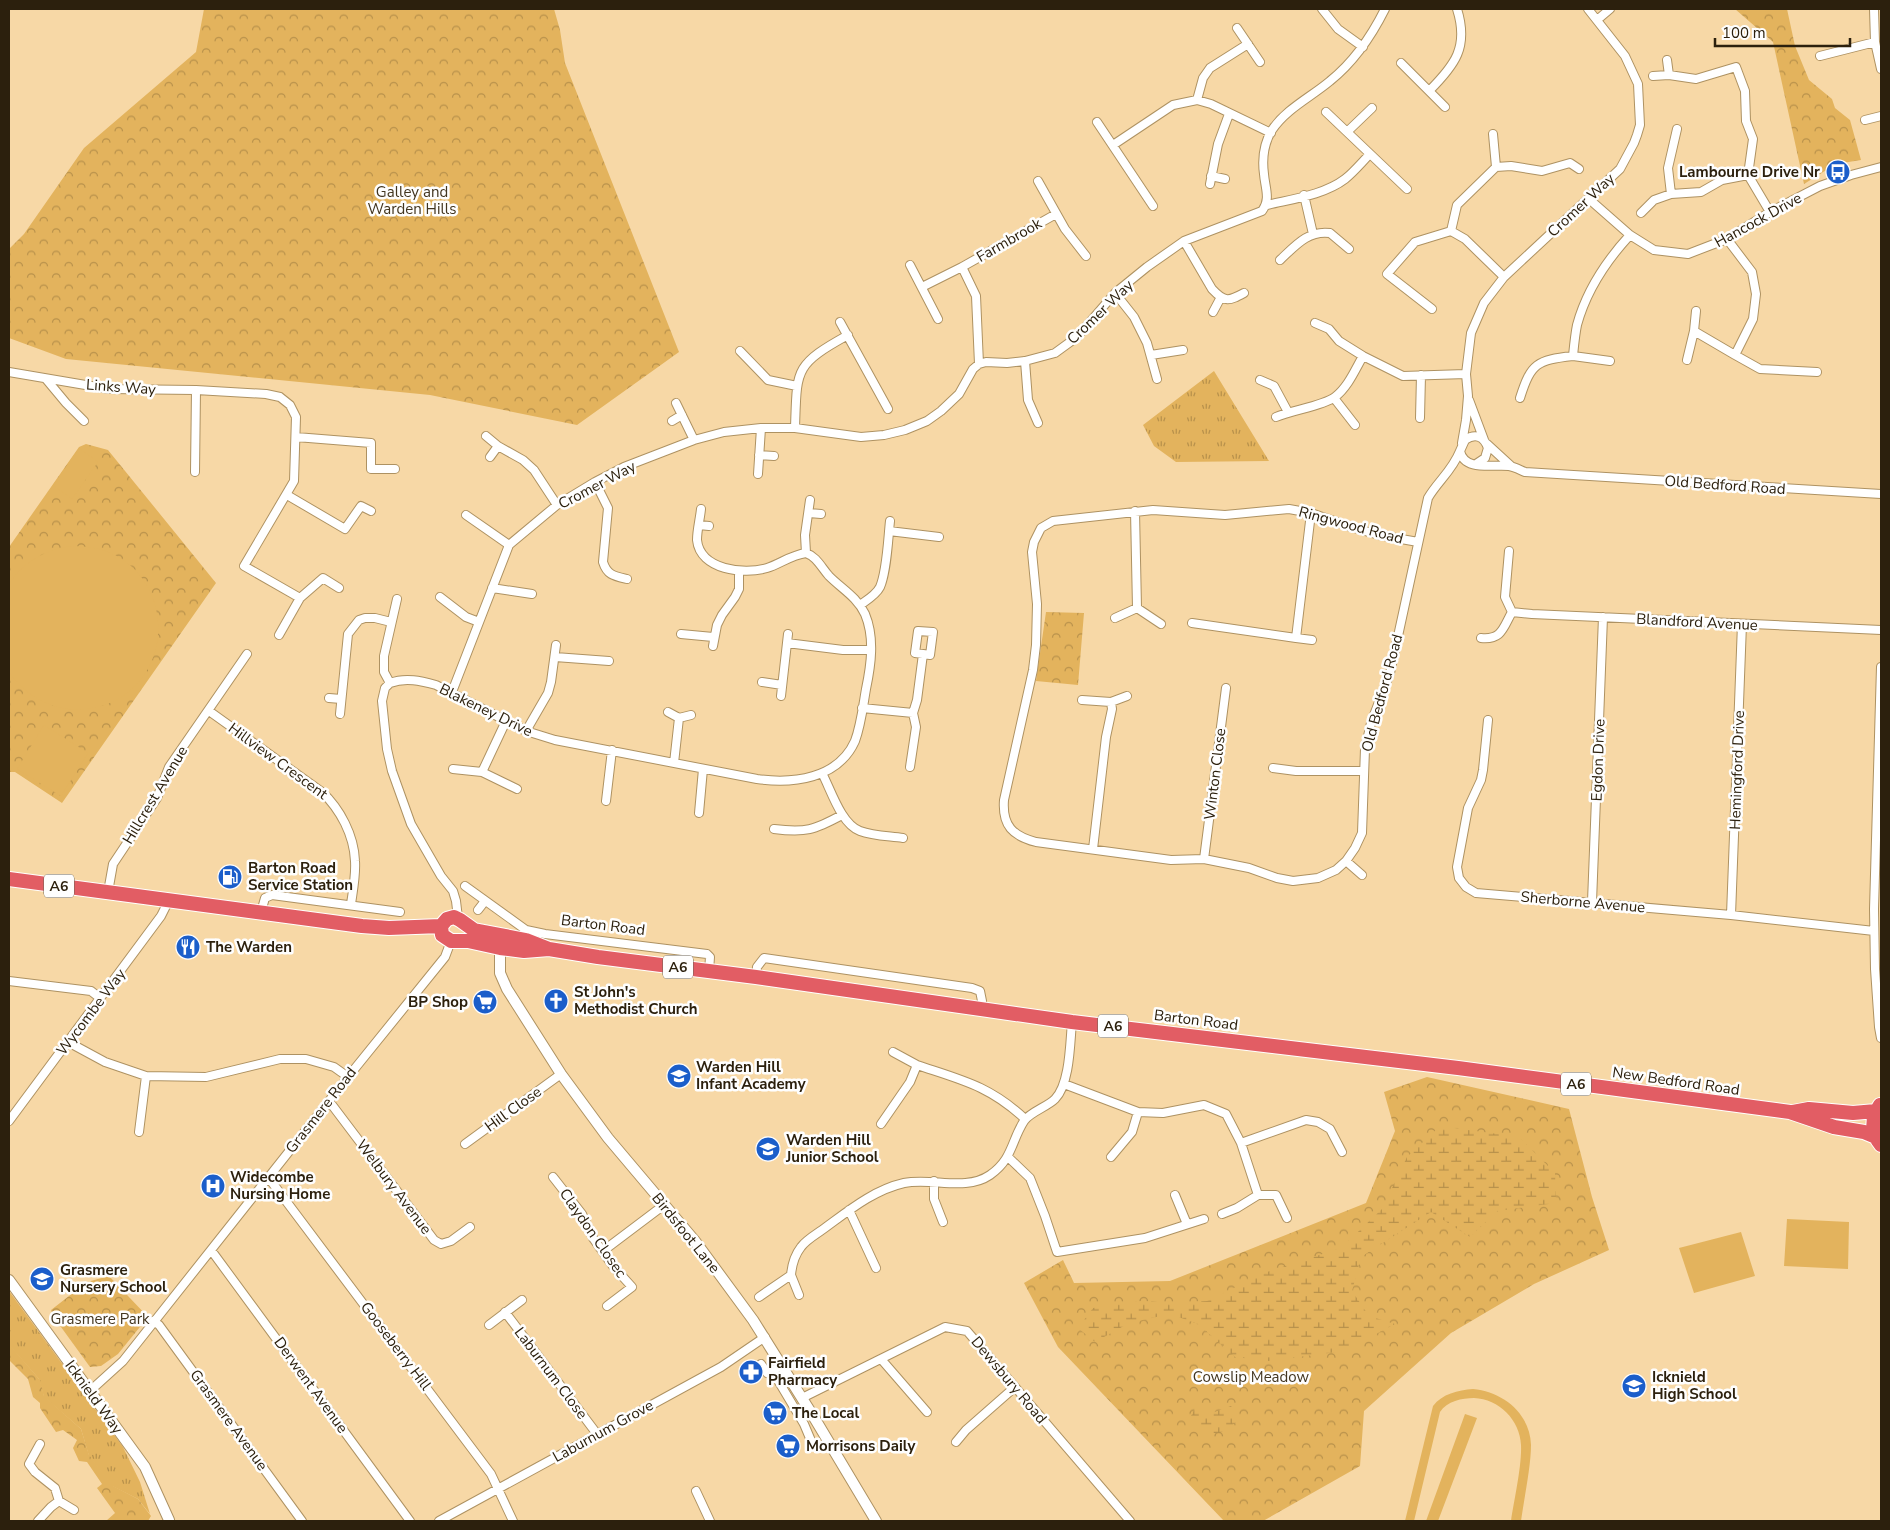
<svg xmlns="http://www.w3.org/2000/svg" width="1890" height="1530" viewBox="0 0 1890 1530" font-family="'Nunito Sans',sans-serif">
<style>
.grass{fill:url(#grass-tufts)}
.forest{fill:url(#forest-crowns)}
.wetland{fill:url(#wetland-marsh)}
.pitch{fill:#e3b35d}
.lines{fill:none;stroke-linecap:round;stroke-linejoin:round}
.street-casing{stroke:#ae9262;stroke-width:10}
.secondary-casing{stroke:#ae9262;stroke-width:12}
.highway-casing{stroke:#fff;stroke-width:16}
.street{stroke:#fff;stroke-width:8}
.secondary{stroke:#fff;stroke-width:10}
.highway{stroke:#e25d64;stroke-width:14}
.labels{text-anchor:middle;stroke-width:5;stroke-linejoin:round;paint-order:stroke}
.shield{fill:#fefefe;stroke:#6b6355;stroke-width:1}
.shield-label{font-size:14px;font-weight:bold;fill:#2c200d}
.poi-label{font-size:15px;font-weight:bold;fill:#2c200d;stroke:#fefefe;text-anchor:start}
.park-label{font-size:15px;fill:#42351f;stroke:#fefefe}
.street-label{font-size:15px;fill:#2c200d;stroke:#fefefe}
</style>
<defs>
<pattern id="grass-tufts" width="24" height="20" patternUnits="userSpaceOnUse" patternTransform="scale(1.25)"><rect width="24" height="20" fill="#e3b35d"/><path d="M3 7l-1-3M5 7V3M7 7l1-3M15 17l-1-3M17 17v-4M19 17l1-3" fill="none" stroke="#b8914b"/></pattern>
<pattern id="forest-crowns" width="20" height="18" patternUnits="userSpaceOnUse" patternTransform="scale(1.25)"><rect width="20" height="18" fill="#e3b35d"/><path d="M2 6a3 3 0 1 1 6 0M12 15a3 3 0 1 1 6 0" fill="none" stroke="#b8914b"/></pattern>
<pattern id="wetland-marsh" width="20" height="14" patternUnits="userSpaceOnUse" patternTransform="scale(1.25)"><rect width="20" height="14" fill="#e3b35d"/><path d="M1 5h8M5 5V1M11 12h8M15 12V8" fill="none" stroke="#b8914b"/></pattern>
</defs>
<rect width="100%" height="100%" fill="#f7d8a6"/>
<path class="grass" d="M1214 371 1269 461 1176 462 1154 446 1143 425Z
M9 1291 123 1447 140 1482 150 1514 138 1499 112 1486 89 1456 81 1429 44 1397 39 1379 9 1345Z"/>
<path class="forest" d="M204 9H554L560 30 565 63 679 352 577 425 430 395 66 359 9 338V249L24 234 84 148 196 52Z
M1735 9H1787L1795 46 1809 80 1832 99 1835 108 1850 120 1861 160 1836 164 1804 184 1773 42Z
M86 444 108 450 216 583 62 803 15 772H9V547L79 447Z
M1046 612 1084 613 1078 685 1036 681Z
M1427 1077 1569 1109 1592 1197 1609 1250 1534 1284 1451 1333 1364 1411 1360 1466 1263 1521H1224L1058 1347 1024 1283 1063 1260 1074 1283 1170 1281 1366 1203 1395 1131 1384 1092Z
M109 1276 148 1317 118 1354 101 1366 90 1367 53 1316 51 1310 87 1282Z
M9 1344 40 1380 44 1396 81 1429 89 1455 113 1486 138 1499 151 1516 148 1521H106L115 1513 97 1488 102 1484 87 1462 79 1461 73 1448 77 1440 63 1430 56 1432 40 1408V1403L33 1397 28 1379 9 1360Z"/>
<path class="wetland" d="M1440 1126 1519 1137 1555 1173 1556 1203 1497 1211 1470 1237 1431 1212 1361 1257 1352 1291 1369 1316 1395 1324 1344 1351 1269 1361 1235 1357 1198 1324 1170 1314 1129 1323 1095 1342 1078 1328 1093 1308 1142 1301 1173 1303 1207 1301 1267 1272 1341 1248 1382 1209 1407 1157Z
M1196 1406 1212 1413 1231 1406 1240 1420 1220 1433H1203L1189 1420Z"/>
<path class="pitch" d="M79 448 98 462 72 499 53 485Z
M72 546C90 546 108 549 123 560 171 592 170 668 120 698 104 707 86 711 68 709 44 706 23 692 9 672V584C24 561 45 550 72 546Z
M44 725 88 753 61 796 17 769Z
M1787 1219 1849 1222 1848 1269 1784 1266Z
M1741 1232 1755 1276 1694 1293 1679 1248Z
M1473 1389C1503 1392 1530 1413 1531 1445 1531 1466 1524 1499 1521 1521H1511C1514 1500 1522 1466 1521 1445 1520 1420 1499 1399 1474 1398 1462 1398 1447 1401 1440 1412L1414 1521H1405L1433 1406C1442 1394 1458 1390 1473 1389Z
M1465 1414 1477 1418 1438 1521H1426Z"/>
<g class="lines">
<defs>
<path id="street" d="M1322 9 1338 29 1363 47
M1597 20 1610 9
M1237 28 1260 62
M1875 42 1881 69
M1820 56 1875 42 1874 9
M1667 60 1669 75
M1401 63 1445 107
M1653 76 1669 75 1696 79 1736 67 1745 91 1746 121 1753 139 1748 175 1770 212
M1429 91C1455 65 1469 47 1457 9
M1197 100 1203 78 1210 68 1248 44
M1326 112 1407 189
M1865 120 1881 116
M1097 122 1153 206
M1677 129 1668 168 1671 194 1701 192 1722 180 1748 175
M1348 131 1372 108
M1493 134 1496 167
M1113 145 1173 105 1197 100 1211 104 1271 133
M1211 176 1225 179
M1038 181 1065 229 1086 256
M1210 184 1218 144 1229 114
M1304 195 1313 234
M1589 199 1630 235 1654 250 1688 254 1727 239 1770 212 1820 186 1851 175 1881 167
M1267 205C1292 199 1324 195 1345 179 1354 172 1362 162 1370 154
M1641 213 1654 200 1671 194
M1451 231 1457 205 1496 167 1511 166 1542 171 1570 163 1579 169
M1727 239 1752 272 1756 294 1753 319 1735 355 1760 369 1817 372
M1184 241 1212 289C1225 303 1229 301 1244 293
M1280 260C1295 246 1308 230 1330 233L1349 249
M910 265 938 319
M922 287 962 267
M1115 293 1134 317 1147 343 1157 379
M1432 309 1387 274 1415 242 1451 231 1465 239 1504 277
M1696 311 1694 331 1735 355
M1213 312 1221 297
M840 322 888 409
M1315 323 1329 329 1339 341 1363 356 1403 376 1466 374
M740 351 768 380 797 386
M1151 355 1183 350
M1573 356 1610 361
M1687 360 1694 331
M1025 361 1028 400 1038 423
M979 364 976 296 962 267 1056 214
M9 372 109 389 196 390 266 394 280 397 290 405 296 417 294 481 244 566 300 598
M46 379 66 403 84 421
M1260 380 1274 386 1288 412
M1334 398 1355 425
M1520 398C1531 363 1537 360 1573 356 1574 346 1575 335 1577 325 1586 292 1607 260 1630 235
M1469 400 1484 440
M676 403 694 440
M1276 417C1292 410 1323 406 1335 397 1348 387 1355 370 1363 356
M1420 418 1421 375
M672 421 682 415
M795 428C797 369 794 365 848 335
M486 436 498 446 523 460 534 470 557 505
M296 437 371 443V469H395
M1462 443 1466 420 1468 396 1466 374 1471 333 1484 303 1504 277 1620 169 1634 143 1637 135 1640 125 1638 84 1625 56 1588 9
M1487 444 1511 466
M759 455 774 456
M490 457 498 446
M1476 464 1485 458 1488 448C1484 436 1475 433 1465 440L1460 451C1464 472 1494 464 1509 466 1515 467 1520 470 1525 472L1881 494
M195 472 196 390
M758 474 761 428
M595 482 608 508 603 562C607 575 614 576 627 579
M287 495 345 529 361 506 371 511
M701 509C700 519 697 530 697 540 700 570 744 575 767 568 780 564 791 555 806 553
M1135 511 1137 608
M809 513 821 514
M466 515 509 545
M699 525 709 526
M889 531 939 537
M1418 542 1379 535 1351 527 1311 513 1289 509 1225 515 1153 510 1053 521 1041 528 1034 542 1032 552 1037 604 1036 645 1033 670 1004 800C1002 826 1013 836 1036 842L1171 860 1204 859 1249 868 1277 878 1293 881 1318 878 1336 870 1346 861 1355 848 1362 833 1365 749 1371 723 1390 673 1428 498C1438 481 1452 471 1460 451
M1509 551 1505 597 1512 612
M806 553 805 535 810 500
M492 588 532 594
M440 597 466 617 479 622
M860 605C867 600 876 595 880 587 887 571 888 539 890 521
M1512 612 1532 614 1881 630
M1115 618 1137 608 1161 624
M1192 623 1296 638 1311 513
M681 634 713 637
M279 635 300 598 323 578 339 588
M1296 638 1312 640
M1481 638C1502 640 1503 628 1512 612
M787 643 843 650H871
M713 646 717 625 722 615 735 597 739 589V571
M555 657 609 661
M1881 667 1874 909 1875 969 1879 1027 1881 1038
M762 682 782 685
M390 683C406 677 421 681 436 685L526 731 555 740 757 779C793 784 838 779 855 741 861 725 863 706 866 689 871 665 875 638 865 614 857 597 842 589 829 576 821 567 817 557 806 553
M390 683 385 688 382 701 387 749 392 771 411 824 441 876 453 891 456 901 458 918
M390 683 384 672V656L397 599
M452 692 509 545 557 505 595 482 624 467 694 440 724 432 761 428H795L861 437 884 435 905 430 927 421 941 411 959 394 973 369 979 364 986 362 1007 363 1025 361 1055 353 1077 337 1115 293 1147 267 1184 241 1262 211C1271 199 1265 188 1264 174 1262 159 1264 143 1272 130 1286 109 1311 97 1330 81 1355 61 1371 37 1385 9
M781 696 788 634
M329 698 341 699
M1082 700 1111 702 1127 696
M862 708 913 713
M209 711 322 792C340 809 354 835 355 861 356 875 353 890 351 904
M668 712 679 718 691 715
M340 714 348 634 359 620 365 618H375L391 622
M1488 720 1483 770 1481 780 1468 808 1457 867 1459 878 1466 887 1476 893 1731 915 1874 931
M526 731 548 693 551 682 556 645
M674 763 679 718
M910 767 916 727 913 713 917 700 923 654 915 653 918 631 933 632 930 655 923 654
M1273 768 1296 771H1364
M453 769 482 772 517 789
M482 772 506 721
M822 773C831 790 841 824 860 831 873 836 889 836 903 838
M606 801 612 750
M699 813 703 769
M774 829C806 833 814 830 842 815
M1093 849 1106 737 1112 709 1111 702
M1204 859 1226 688
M1346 861 1362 875
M465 886 526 930 545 934 707 954 710 957 709 971
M108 892 113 864 157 798 169 767 247 654
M1592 902 1603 617
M478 910 485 901
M261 912 265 898 272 895 400 912
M1731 915 1742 624
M756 977 757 967 764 958 972 988 980 991 982 1001 981 1009
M9 981 91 991 100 998
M68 1042 105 1062 146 1076 206 1077 280 1059H306L334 1067 348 1077
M893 1052 917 1065
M1064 1084 1138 1112 1163 1113 1204 1105 1226 1114 1241 1143 1258 1195H1276L1287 1218
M329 1101 434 1240 441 1244 451 1241 470 1227
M9 1121 161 916 169 900
M881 1124 910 1082 917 1065C962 1080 990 1086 1025 1119
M139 1132 146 1076
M1241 1143 1306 1120 1318 1122 1330 1129 1342 1152
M465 1144 561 1074
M1008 1157 1030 1178 1045 1216 1057 1252 1145 1238 1204 1219
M1111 1157 1132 1132 1138 1112
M268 1177 491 1474 513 1521
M553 1177 582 1214 593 1238 613 1266 632 1287 607 1306
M934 1181V1199L943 1222
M1175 1195 1187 1224
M849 1210 876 1268
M1222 1214 1237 1208 1258 1195
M211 1250 410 1521
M603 1251 664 1205
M791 1275 799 1295
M759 1297 791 1275C792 1264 794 1256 801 1247 806 1240 815 1235 822 1230 847 1212 873 1190 904 1183 932 1177 965 1192 990 1175 1013 1159 1011 1141 1024 1121 1030 1112 1047 1107 1055 1099 1070 1084 1070 1043 1072 1022
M505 1312 597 1434
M153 1321 159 1325 302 1521
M489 1325 522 1300
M881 1359 927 1412
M761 1364 767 1373 776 1369
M773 1372 804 1424 812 1443
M91 1390 123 1361 348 1077 445 957 451 941
M802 1398 945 1327 967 1331 1130 1521
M956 1442 966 1430 1015 1387
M696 1491 710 1521
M59 1501 74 1510
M38 1521 51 1507 59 1501 55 1488 35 1472 29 1464 40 1444
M439 1521 721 1367 765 1337"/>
<path id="secondary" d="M500 948V973L507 989 561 1074 608 1138 695 1241 753 1320 815 1419 876 1521
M9 1280 145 1467 169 1520"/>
<path id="highway" d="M9 879 362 926 389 928 441 926
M549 949 524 951 500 948 468 941H451L442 935 441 926 447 919 454 917 460 920 474 930 526 940 549 949 598 957 756 977 1072 1022 1458 1068 1790 1112 1834 1127 1864 1132 1876 1137
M1880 1105C1871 1118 1871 1133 1881 1145
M1793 1112 1809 1109 1853 1113 1876 1111"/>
</defs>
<use href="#street" class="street-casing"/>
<use href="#secondary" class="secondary-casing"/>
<use href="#highway" class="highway-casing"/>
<use href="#street" class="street"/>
<use href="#secondary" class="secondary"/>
<use href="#highway" class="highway"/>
</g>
<defs>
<symbol id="bus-disc" viewBox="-11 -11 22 22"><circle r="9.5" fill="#1b5eca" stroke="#fefefe"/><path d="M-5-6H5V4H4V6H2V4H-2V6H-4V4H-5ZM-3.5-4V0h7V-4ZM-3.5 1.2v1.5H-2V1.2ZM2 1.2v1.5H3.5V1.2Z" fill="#fff"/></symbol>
<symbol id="fuel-disc" viewBox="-11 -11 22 22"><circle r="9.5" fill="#1b5eca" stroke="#fefefe"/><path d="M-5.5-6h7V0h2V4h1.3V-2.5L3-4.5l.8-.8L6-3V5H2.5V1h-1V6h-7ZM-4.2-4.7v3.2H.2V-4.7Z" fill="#fff"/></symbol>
<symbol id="restaurant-disc" viewBox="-11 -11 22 22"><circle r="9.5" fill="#1b5eca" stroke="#fefefe"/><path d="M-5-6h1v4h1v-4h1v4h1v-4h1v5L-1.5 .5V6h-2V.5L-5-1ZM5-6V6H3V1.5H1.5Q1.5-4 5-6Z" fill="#fff"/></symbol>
<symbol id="church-disc" viewBox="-11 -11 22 22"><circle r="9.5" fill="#1b5eca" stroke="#fefefe"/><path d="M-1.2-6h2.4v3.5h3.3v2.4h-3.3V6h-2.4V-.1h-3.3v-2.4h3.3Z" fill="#fff"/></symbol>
<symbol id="supermarket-disc" viewBox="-11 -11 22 22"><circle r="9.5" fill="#1b5eca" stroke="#fefefe"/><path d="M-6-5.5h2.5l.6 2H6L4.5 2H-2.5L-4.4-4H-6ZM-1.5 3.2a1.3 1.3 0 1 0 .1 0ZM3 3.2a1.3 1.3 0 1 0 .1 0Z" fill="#fff"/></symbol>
<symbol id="school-disc" viewBox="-11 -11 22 22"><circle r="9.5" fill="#1b5eca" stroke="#fefefe"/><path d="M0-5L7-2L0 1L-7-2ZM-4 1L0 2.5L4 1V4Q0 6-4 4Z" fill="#fff"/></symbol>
<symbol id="hospital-disc" viewBox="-11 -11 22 22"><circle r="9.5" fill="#1b5eca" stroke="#fefefe"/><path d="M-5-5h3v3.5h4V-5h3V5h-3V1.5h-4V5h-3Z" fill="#fff"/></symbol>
<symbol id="pharmacy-disc" viewBox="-11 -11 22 22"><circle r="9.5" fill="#1b5eca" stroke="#fefefe"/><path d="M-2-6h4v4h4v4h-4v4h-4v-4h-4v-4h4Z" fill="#fff"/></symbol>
</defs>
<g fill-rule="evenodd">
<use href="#bus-disc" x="1824" y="158" width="28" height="28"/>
<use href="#fuel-disc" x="216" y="863" width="28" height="28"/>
<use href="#restaurant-disc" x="174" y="933" width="28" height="28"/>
<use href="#church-disc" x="542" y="987" width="28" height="28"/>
<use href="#supermarket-disc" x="471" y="988" width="28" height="28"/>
<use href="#school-disc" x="665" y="1062" width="28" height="28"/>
<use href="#school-disc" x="754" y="1135" width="28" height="28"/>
<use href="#hospital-disc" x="199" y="1172" width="28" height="28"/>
<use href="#school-disc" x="28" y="1265" width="28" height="28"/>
<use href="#pharmacy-disc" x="737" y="1358" width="28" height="28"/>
<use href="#school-disc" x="1620" y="1372" width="28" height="28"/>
<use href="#supermarket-disc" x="761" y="1399" width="28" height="28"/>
<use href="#supermarket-disc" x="774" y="1432" width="28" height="28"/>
</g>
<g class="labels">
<g class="shield">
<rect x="44" y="874.5" width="30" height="23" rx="4"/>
<rect x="663" y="955.5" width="30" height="23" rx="4"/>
<rect x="1098" y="1014.5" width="30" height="23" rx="4"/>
<rect x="1561" y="1072.5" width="30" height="23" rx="4"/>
</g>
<g class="shield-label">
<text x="59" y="891">A6</text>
<text x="678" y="972">A6</text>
<text x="1113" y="1031">A6</text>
<text x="1576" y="1089">A6</text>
</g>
<g class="poi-label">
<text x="1820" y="177" text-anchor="end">Lambourne Drive Nr</text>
<text x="248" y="873">Barton Road<tspan x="248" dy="17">Service Station</tspan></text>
<text x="206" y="952">The Warden</text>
<text x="574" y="997">St John's<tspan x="574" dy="17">Methodist Church</tspan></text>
<text x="468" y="1007" text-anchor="end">BP Shop</text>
<text x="696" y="1072">Warden Hill<tspan x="696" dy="17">Infant Academy</tspan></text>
<text x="786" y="1145">Warden Hill<tspan x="786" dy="17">Junior School</tspan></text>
<text x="230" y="1182">Widecombe<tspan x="230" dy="17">Nursing Home</tspan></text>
<text x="60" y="1275">Grasmere<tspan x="60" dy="17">Nursery School</tspan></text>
<text x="768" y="1368">Fairfield<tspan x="768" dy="17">Pharmacy</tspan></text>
<text x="1652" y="1382">Icknield<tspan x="1652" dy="17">High School</tspan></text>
<text x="792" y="1418">The Local</text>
<text x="806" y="1451">Morrisons Daily</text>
</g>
<g class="park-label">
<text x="412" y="197">Galley and<tspan x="412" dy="17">Warden Hills</tspan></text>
<text x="100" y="1324">Grasmere Park</text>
<text x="1251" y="1382">Cowslip Meadow</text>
</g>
<g class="street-label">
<text transform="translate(1581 205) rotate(-43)" y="5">Cromer Way</text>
<text transform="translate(1758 220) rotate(-29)" y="5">Hancock Drive</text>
<text transform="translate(1009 240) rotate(-30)" y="5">Farmbrook</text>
<text transform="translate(1100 312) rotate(-44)" y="5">Cromer Way</text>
<text transform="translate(121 387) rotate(4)" y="5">Links Way</text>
<text transform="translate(597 485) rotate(-28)" y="5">Cromer Way</text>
<text transform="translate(1725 485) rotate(4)" y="5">Old Bedford Road</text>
<text transform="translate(1351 525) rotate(15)" y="5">Ringwood Road</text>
<text transform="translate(1697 622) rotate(3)" y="5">Blandford Avenue</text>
<text transform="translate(1382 693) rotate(-75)" y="5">Old Bedford Road</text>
<text transform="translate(486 710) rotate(26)" y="5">Blakeney Drive</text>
<text transform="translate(1598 760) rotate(-88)" y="5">Egdon Drive</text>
<text transform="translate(278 761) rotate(36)" y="5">Hillview Crescent</text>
<text transform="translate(1737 770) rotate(-88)" y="5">Hemingford Drive</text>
<text transform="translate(1215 774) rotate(-83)" y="5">Winton Close</text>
<text transform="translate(155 795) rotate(-59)" y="5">Hillcrest Avenue</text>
<text transform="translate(1583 902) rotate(5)" y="5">Sherborne Avenue</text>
<text transform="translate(603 925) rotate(7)" y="5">Barton Road</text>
<text transform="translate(91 1012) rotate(-53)" y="5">Wycombe Way</text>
<text transform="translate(1196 1020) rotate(7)" y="5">Barton Road</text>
<text transform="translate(1676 1081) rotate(8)" y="5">New Bedford Road</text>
<text transform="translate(513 1109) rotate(-36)" y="5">Hill Close</text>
<text transform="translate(321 1110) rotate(-52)" y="5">Grasmere Road</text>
<text transform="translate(394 1187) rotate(53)" y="5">Welbury Avenue</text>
<text transform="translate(593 1233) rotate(55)" y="5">Claydon Closec</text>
<text transform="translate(686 1233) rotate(51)" y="5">Birdsfoot Lane</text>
<text transform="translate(396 1346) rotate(53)" y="5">Gooseberry Hill</text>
<text transform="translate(551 1373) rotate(53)" y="5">Laburnum Close</text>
<text transform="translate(1009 1380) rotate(50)" y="5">Dewsbury Road</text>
<text transform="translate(311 1385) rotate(54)" y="5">Derwent Avenue</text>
<text transform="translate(94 1397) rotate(54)" y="5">Icknield Way</text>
<text transform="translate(229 1420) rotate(54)" y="5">Grasmere Avenue</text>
<text transform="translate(603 1431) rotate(-29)" y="5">Laburnum Grove</text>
</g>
</g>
<rect width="1890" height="1530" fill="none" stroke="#2c200d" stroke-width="20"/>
<path d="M1715 38v8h135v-8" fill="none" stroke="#2c200d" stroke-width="2.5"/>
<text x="1722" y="38" font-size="15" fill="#2c200d" stroke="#fefefe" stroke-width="4" paint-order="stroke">100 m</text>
</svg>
